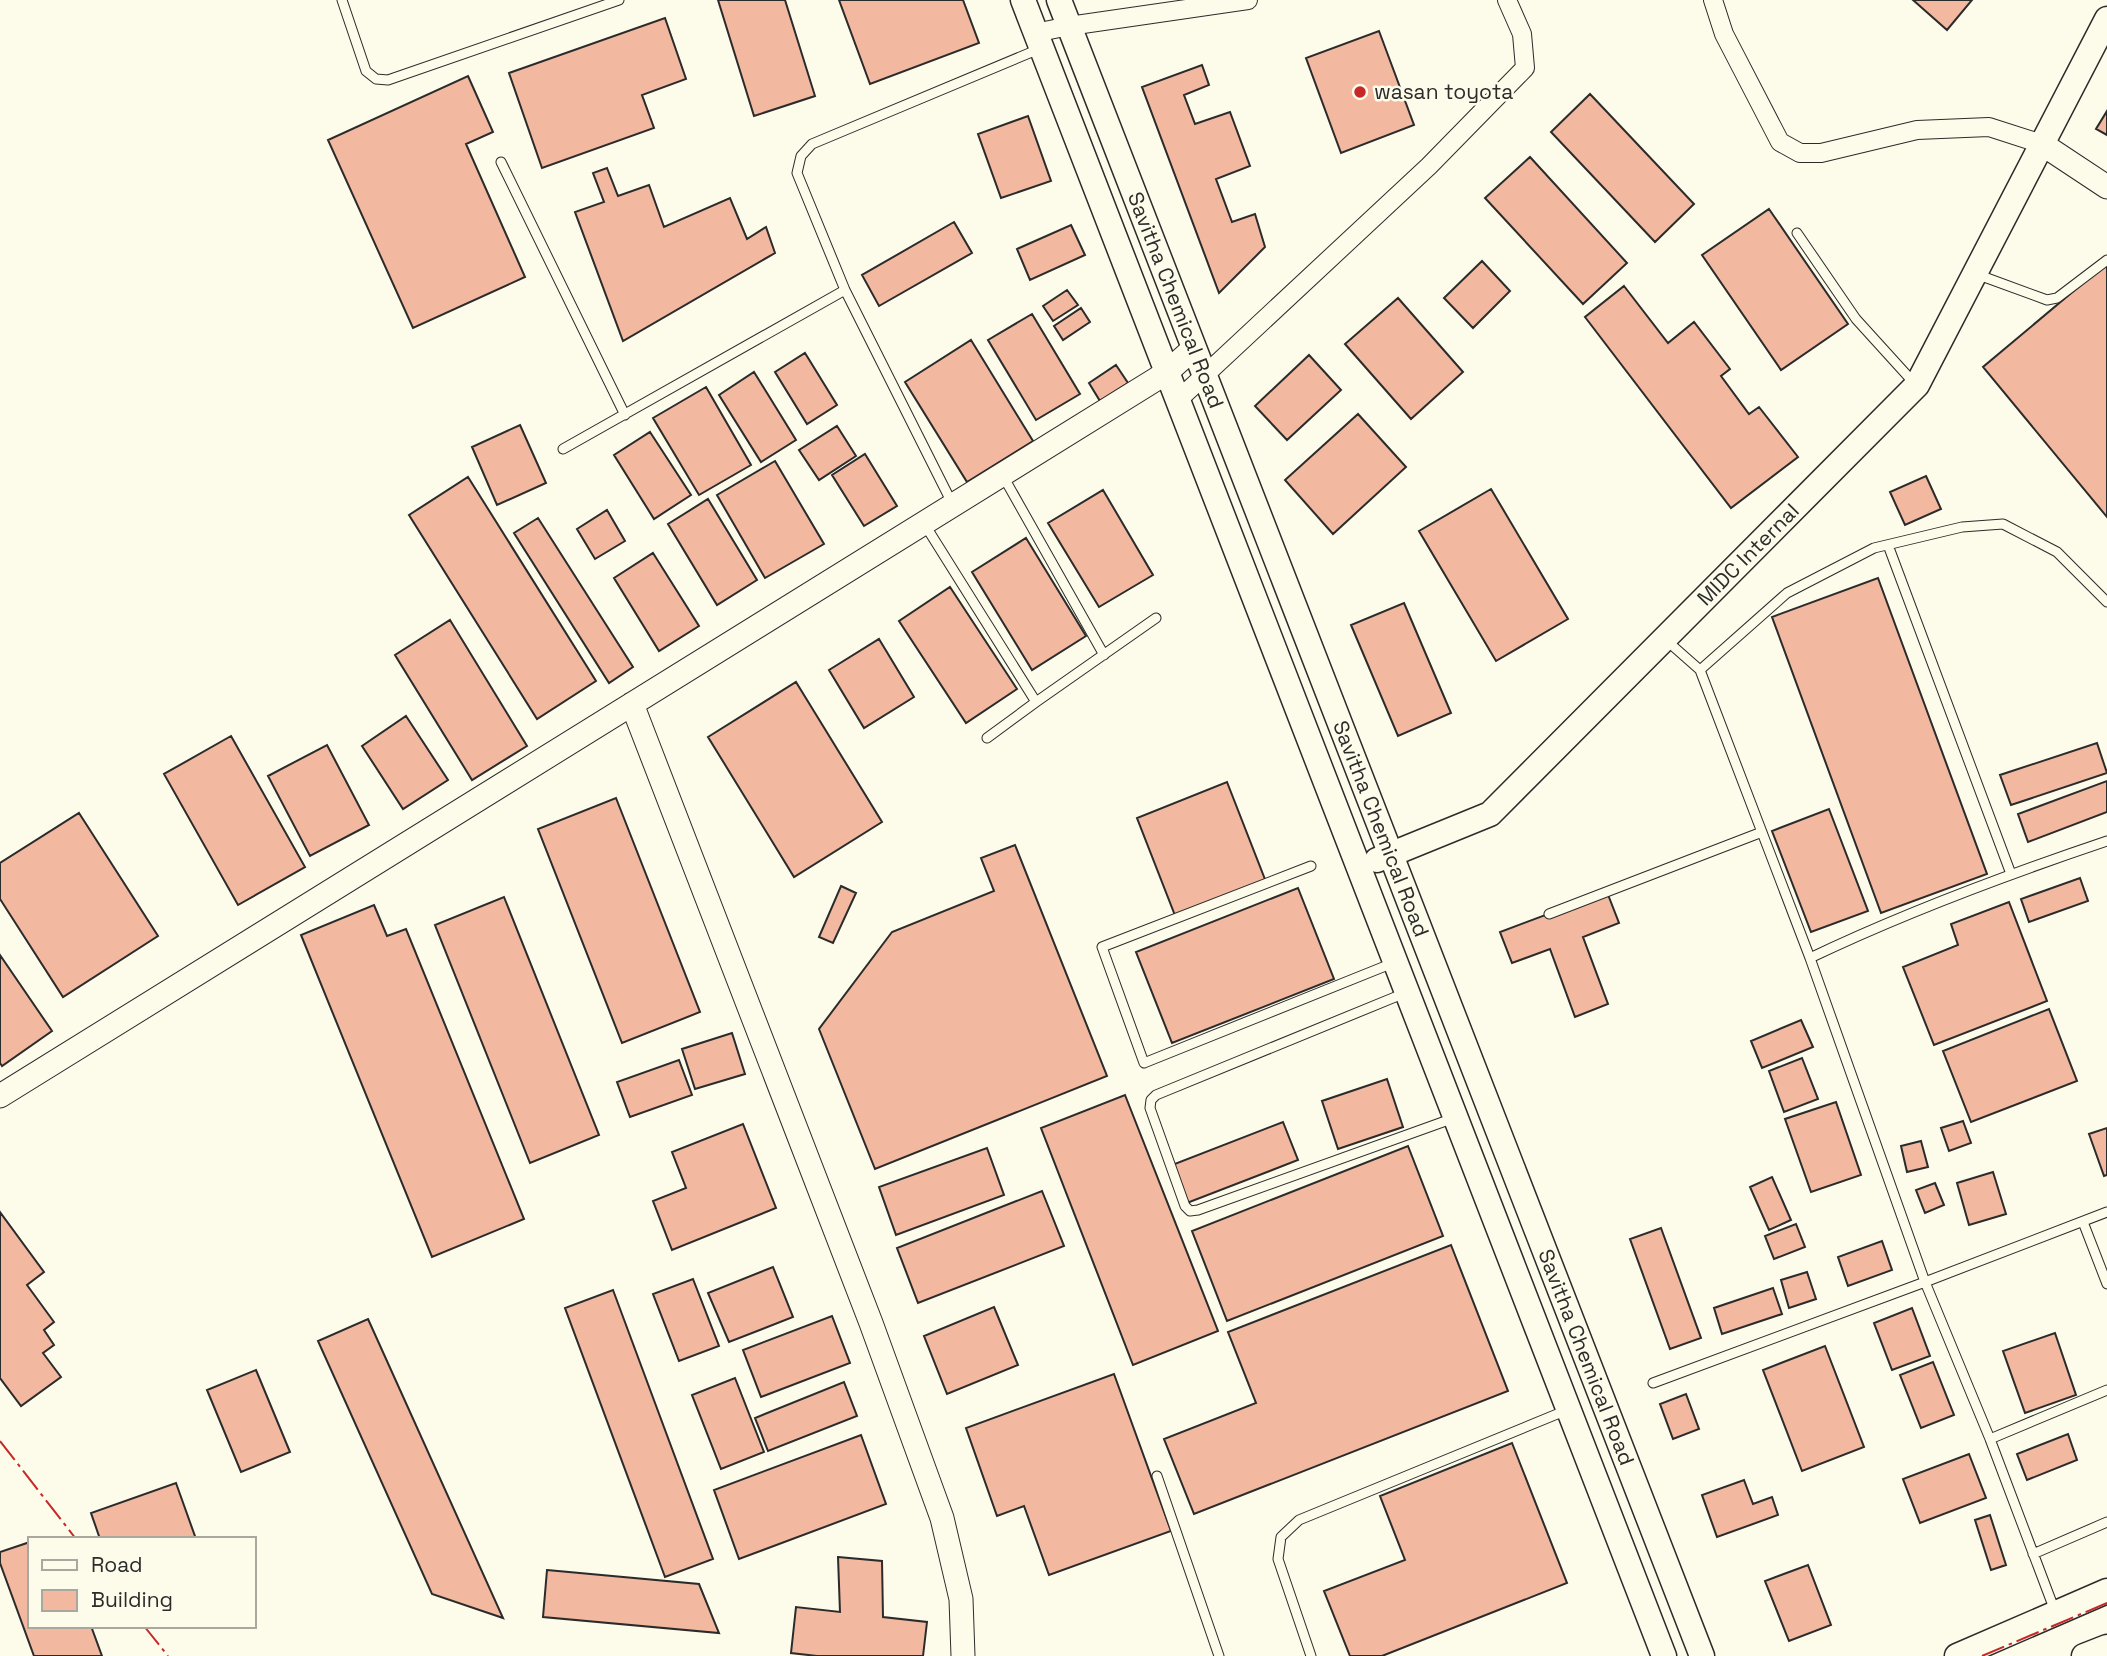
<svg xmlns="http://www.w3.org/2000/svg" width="2107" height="1656" viewBox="0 0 2107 1656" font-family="'Space Grotesk',sans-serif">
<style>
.building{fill:#f2b8a0;stroke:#2b2b2b;stroke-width:2}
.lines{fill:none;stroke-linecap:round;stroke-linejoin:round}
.service-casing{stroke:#2b2b2b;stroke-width:11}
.minor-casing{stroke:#2b2b2b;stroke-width:20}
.tertiary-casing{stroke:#2b2b2b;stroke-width:25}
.secondary-casing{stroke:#2b2b2b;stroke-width:27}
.service{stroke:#fdfbea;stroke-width:9}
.minor{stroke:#fdfbea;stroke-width:18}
.tertiary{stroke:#fdfbea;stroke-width:23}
.secondary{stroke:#fdfbea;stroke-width:24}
.power{stroke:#c62828;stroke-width:2;stroke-dasharray:24 5 3.5 5;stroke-linecap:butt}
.poi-dot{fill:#c62828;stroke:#fdfbea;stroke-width:2.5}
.labels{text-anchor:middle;stroke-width:5;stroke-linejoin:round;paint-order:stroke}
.poi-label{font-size:21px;fill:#2b2b2b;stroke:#fdfbea;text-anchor:start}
.street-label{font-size:21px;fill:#2b2b2b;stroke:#fdfbea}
</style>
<rect width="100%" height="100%" fill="#fdfbea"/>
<path class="building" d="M718 0H785L815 96 754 116Z
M839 0H963L979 43 870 84Z
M1913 0H1972L1947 30Z
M665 18 686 79 642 95 654 128 542 168 509 73Z
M1379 31 1414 125 1341 153 1306 58Z
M1202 65 1209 85 1184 95 1195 124 1230 112 1250 166 1216 179 1232 222 1255 214 1265 247 1219 293 1142 87Z
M468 76 493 132 466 144 525 277 413 328 328 140Z
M1590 94 1694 204 1655 242 1551 132Z
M2107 111V135L2096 129Z
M1028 116 1051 181 1001 198 978 134Z
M1530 157 1627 263 1583 304 1485 198Z
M607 168 618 196 649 185 664 227 730 198 747 239 766 227 775 253 623 341 575 212 604 202 593 173Z
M1769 209 1848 324 1781 370 1702 255Z
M954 222 972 253 879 306 862 275Z
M1071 225 1085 255 1030 280 1017 249Z
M1482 261 1510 291 1473 328 1444 298Z
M2107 263V517L1983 367Z
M1624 286 1668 343 1694 322 1730 369 1721 376 1749 414 1759 407 1798 457 1731 508 1585 317Z
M1067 290 1078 305 1053 321 1043 306Z
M1398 298 1463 372 1411 419 1345 344Z
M1081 308 1090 322 1063 340 1054 326Z
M1032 314 1080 394 1036 420 988 340Z
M971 340 1033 441 967 482 905 382Z
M805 353 837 405 807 424 775 372Z
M1309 355 1341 390 1287 440 1255 406Z
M1116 365 1128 383 1100 401 1089 383Z
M754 372 796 440 761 462 719 395Z
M706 387 751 465 699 495 653 418Z
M1358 414 1406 467 1333 534 1285 480Z
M520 425 546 483 497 505 472 447Z
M837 426 856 456 819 480 799 450Z
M650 432 691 495 654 519 614 455Z
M865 454 897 506 864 526 832 475Z
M775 461 824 544 765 578 717 495Z
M1926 476 1941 509 1905 525 1890 492Z
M468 477 596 681 537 719 409 515Z
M1491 489 1568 619 1496 661 1419 531Z
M1103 490 1153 575 1099 607 1048 523Z
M708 499 757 580 717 605 668 524Z
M607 510 625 541 595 559 577 529Z
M538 518 633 667 609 683 514 533Z
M1026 538 1086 636 1032 670 972 572Z
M653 553 699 626 659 651 614 578Z
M1878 578 1987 874 1881 913 1772 617Z
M950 587 1017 689 966 723 899 621Z
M1404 603 1451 713 1398 736 1351 625Z
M450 620 527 746 472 780 395 655Z
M879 639 914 697 864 728 829 670Z
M796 682 882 822 794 877 708 737Z
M406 716 448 780 403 809 362 746Z
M231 736 305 867 238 905 164 774Z
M2097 743 2107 773 2011 805 2000 775Z
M327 745 369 825 310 856 268 776Z
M2107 781V812L2028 842 2018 814Z
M1227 782 1266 882 1176 918 1137 818Z
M616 798 700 1012 622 1043 538 829Z
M1829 809 1868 911 1811 932 1772 831Z
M79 813 158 936 63 997 0 899V863Z
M1015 845 1107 1076 875 1169 819 1029 892 932 994 891 981 858Z
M2080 878 2088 901 2029 922 2021 899Z
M841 886 856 893 833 943 819 937Z
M1298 888 1334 979 1172 1043 1136 952Z
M1607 892 1619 923 1583 937 1608 1004 1575 1017 1550 949 1512 963 1500 932Z
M504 897 599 1135 530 1163 435 925Z
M2009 902 2047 1001 1934 1045 1903 967 1958 945 1951 924Z
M374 905 387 936 406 929 524 1219 432 1257 301 935Z
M0 955 52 1031 2 1066 0 1063Z
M2049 1009 2077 1081 1971 1122 1943 1051Z
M1801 1020 1813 1047 1762 1068 1751 1041Z
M732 1033 745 1074 695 1089 682 1049Z
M1802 1058 1818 1099 1784 1112 1769 1071Z
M679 1060 692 1095 630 1117 617 1082Z
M1387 1079 1403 1127 1338 1149 1322 1101Z
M1125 1095 1218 1331 1133 1365 1041 1128Z
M1836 1102 1861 1175 1811 1192 1785 1119Z
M1963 1121 1971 1143 1949 1151 1941 1128Z
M1283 1122 1298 1160 1187 1203 1172 1165Z
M743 1124 776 1208 672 1250 653 1201 686 1188 672 1152Z
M2107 1128V1175L2104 1176 2089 1134Z
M1921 1141 1928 1167 1907 1172 1901 1146Z
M1408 1146 1443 1236 1227 1321 1192 1231Z
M987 1148 1004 1195 896 1235 879 1187Z
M1993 1172 2006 1214 1969 1225 1957 1183Z
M1772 1177 1791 1220 1769 1230 1750 1187Z
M1935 1183 1944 1205 1925 1213 1916 1190Z
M1042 1191 1064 1246 918 1303 897 1248Z
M0 1212 44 1272 27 1285 54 1322 44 1330 54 1345 43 1353 61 1377 21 1406 0 1378Z
M1796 1224 1805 1247 1774 1259 1765 1236Z
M1661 1228 1701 1338 1670 1349 1630 1239Z
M1882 1241 1892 1270 1848 1286 1838 1257Z
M1451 1245 1508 1391 1194 1514 1164 1439 1256 1403 1228 1332Z
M773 1267 793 1317 729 1342 708 1293Z
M1807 1272 1816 1299 1789 1308 1781 1280Z
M693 1279 719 1346 679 1361 653 1294Z
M1773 1288 1782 1314 1722 1334 1714 1308Z
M613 1290 713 1559 665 1577 565 1308Z
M994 1307 1018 1365 947 1394 924 1336Z
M1912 1308 1930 1356 1892 1370 1874 1323Z
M832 1316 850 1363 761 1397 743 1350Z
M368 1319 503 1618 432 1594 318 1341Z
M2055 1333 2076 1395 2025 1413 2003 1351Z
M1825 1346 1864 1447 1802 1471 1763 1370Z
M1933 1362 1954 1415 1921 1428 1900 1375Z
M256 1370 290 1452 241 1472 207 1390Z
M1114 1374 1171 1531 1049 1575 1024 1506 997 1516 966 1428Z
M735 1378 764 1452 721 1469 692 1395Z
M844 1382 857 1416 768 1451 755 1418Z
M1686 1394 1699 1429 1673 1439 1660 1404Z
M2068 1434 2077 1460 2027 1480 2017 1454Z
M861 1435 886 1504 739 1559 714 1490Z
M1512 1443 1567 1583 1382 1656H1350L1324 1591 1405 1560 1380 1496Z
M1969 1454 1986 1498 1920 1523 1903 1479Z
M1744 1480 1753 1504 1772 1497 1778 1515 1717 1537 1702 1495Z
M176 1483 196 1539H100L91 1513Z
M1990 1515 2006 1565 1991 1570 1975 1520Z
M30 1542V1626H91L102 1656H34L0 1563V1552Z
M838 1557 882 1561 883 1617 927 1622 923 1656H817L791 1653 796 1607 840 1612Z
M1808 1565 1831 1625 1789 1641 1765 1581Z
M547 1570 699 1584 719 1633 543 1617Z"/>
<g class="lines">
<defs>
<path id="service" d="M342 0 366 71 376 79 388 80 619 0
M501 162 625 415
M1797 233 1856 319 1915 384
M1976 274 2047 300 2057 298 2107 260
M563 449 845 290
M1003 476 1104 655
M953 505 845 290 797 173 801 156 812 144 1039 49
M925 525 1036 702
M1888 545 2011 874
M1666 640 1700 670 1787 593 1874 548 1962 527 2003 524 2057 552 2107 602
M1700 670 1810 958 1925 1282 1990 1439 2055 1611
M987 738 1036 702 1156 618
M1311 866 1102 947 1144 1063 1393 963
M1549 914 1762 832
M1810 958C1906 912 2006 875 2107 841
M1405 993 1156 1095 1151 1100 1150 1108 1185 1206 1190 1211 1198 1210 1454 1118
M2083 1222 2107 1284
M1653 1383 1925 1282 2107 1212
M1990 1439 2107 1390
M1157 1476 1219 1656
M2033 1554 2107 1522
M1311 1656 1278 1559 1281 1537 1299 1520 1567 1410"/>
<path id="minor" d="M1713 0 1724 34 1780 142 1800 153H1821L1917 130 1989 127 2042 144
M1035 33 1069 26 1248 0
M1177 401 1429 166 1525 68 1522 34 1507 0"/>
<path id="tertiary" d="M2042 144 2107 187
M632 704 871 1323 942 1518 961 1599 963 1656
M0 1096 1166 373 1194 348"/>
<g id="secondary">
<path d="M1023 0 1664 1656"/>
<path id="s1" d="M1059 0 1702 1656"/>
<path id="s2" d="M1377 860 1490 814 1917 385 2107 19"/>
<path d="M1957 1656 2107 1591"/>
<path d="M2084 1656 2107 1647"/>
</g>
</defs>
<use href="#service" class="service-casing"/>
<use href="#minor" class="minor-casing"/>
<use href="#tertiary" class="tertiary-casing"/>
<use href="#secondary" class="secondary-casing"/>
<use href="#service" class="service"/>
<use href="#minor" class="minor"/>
<use href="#tertiary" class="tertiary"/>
<use href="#secondary" class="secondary"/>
<path class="power" d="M0 1441 76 1539
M144 1626 168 1656
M1982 1656 2107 1603"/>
</g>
<circle class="poi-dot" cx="1360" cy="92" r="7"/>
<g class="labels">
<g class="poi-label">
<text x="1374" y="99">wasan toyota</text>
</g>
<g class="street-label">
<text dy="7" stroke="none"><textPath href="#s1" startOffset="322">Savitha Chemical Road</textPath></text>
<text dy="7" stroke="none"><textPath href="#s2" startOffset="488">MIDC Internal</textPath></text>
<text dy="7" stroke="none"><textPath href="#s1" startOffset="889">Savitha Chemical Road</textPath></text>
<text dy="7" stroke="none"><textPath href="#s1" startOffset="1456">Savitha Chemical Road</textPath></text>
</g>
</g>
<rect x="28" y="1537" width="228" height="91" fill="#fdfbea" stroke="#a9a89e" stroke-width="2"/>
<rect x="42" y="1560" width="35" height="10" fill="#fdfbea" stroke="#a9a89e" stroke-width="2"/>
<text x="91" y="1572" font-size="21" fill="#2b2b2b">Road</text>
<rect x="42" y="1590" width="35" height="21" fill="#f2b8a0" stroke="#a9a89e" stroke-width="2"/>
<text x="91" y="1607" font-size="21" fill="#2b2b2b">Building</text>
</svg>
